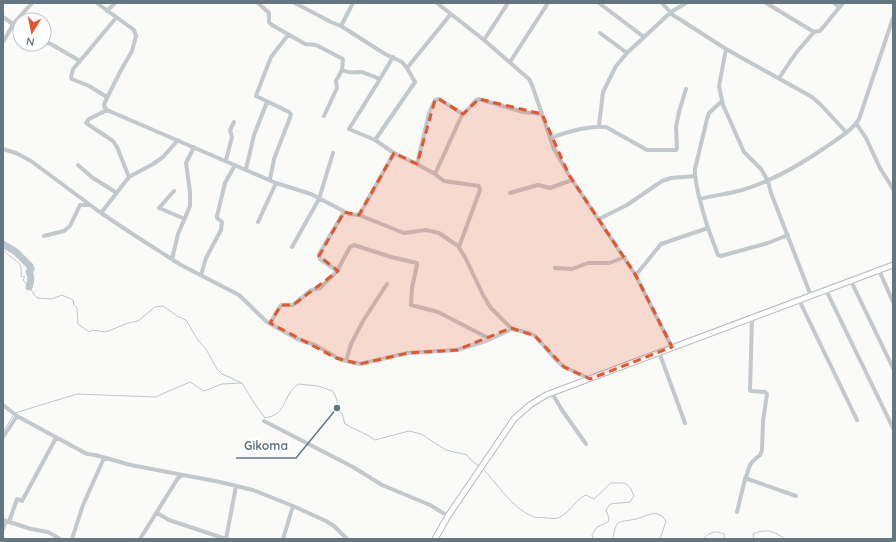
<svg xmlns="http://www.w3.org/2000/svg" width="896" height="542" viewBox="0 0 896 542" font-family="Quicksand,sans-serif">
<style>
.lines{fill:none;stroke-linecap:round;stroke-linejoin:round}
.stream{stroke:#bbc7cb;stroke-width:1}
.river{stroke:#bbc7cb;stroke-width:7}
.major-casing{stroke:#b5babe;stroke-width:7}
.minor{stroke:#c3c8cc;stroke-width:4}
.major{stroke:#fff;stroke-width:5}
.marked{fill:#e4572e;fill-opacity:0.2;stroke:#e4572e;stroke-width:3;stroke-dasharray:8 5;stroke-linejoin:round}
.leader{fill:none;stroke:#657683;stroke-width:1.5}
.callout-dot{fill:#657683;stroke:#fff;stroke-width:1.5}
.callout-label{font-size:12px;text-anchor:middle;font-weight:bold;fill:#657683;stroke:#fff;stroke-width:4;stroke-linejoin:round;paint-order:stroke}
</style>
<rect width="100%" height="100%" fill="#fafaf8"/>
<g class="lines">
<path class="stream" d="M3 250C6 252 8 255 11 257 20 264 22 263 21 276L25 277 23 280 29 287 37 298 52 299 62 295 73 300 74 305 77 308 78 324 86 330 90 332 92 330 106 332 128 323 138 321 155 307 163 306 177 316 186 320 198 340 206 349 217 369 222 374 242 383 255 404 265 418C288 414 282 396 298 384L318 386 333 391 337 400V408L342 414 345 424C355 430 366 433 375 440L409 431 421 434 446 450 467 455 470 459 480 467
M15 413 77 394 155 397 190 382 204 391 222 384 241 383
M3 432 13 416
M483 469C499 485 511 508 534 517 537 518 542 517 546 518 550 518 554 519 558 518 570 513 574 500 586 495L594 499 611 483C626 483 628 481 634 496L630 502 610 504 606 510 609 518 608 522 597 527 592 535 593 539
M613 539C616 517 619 523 636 519 643 517 649 514 655 513L662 516 666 521 660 539
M703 539C710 532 714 530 724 534L725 539
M754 539 753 534C766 528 774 531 785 539"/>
<path class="river" d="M3 244 16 252 30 266 31 269 29 272C32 277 31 282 29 287"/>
<defs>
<path id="major" d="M435 539 448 516 514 419 530 405 546 395 893 265"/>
</defs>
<use href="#major" class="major-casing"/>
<path class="minor" d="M97 3 134 30 136 36 132 51 120 72 105 102 104 106 107 110 276 183 311 194 349 214 359 215 404 233 426 230 439 233 458 246 465 257 483 295 491 308 512 329
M258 3 269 13V22L272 25 305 44 316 45 343 59 342 70C350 74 353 72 361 72 367 73 374 77 380 79L393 57
M295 3 331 22 341 26 385 54 402 62 407 68 450 15
M437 3 484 40 529 79 532 85 554 149 569 175 635 274 672 347
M599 3 644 37
M662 3 673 15 726 49 812 97 821 105 846 132
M766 3 814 32 820 31 843 3
M834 3 839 7
M107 11 115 3
M3 17 20 29
M341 26 353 3
M600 33 627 53
M484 40 508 3
M3 42 14 23 32 3
M44 42 49 43 80 61 116 18
M726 49 719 86 723 105 744 152 761 169 768 181 771 193 811 296
M80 61 73 69 71 77 72 79 89 86 107 97
M510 62 548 3
M779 78 796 53 814 32
M107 110 89 119 86 123 113 141 117 147 129 177
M324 116 337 88 336 81 342 70
M856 123 866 138 880 168 893 189
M599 126 603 92 616 66 627 53 656 26 671 12 686 3
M550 138C568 132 588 125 606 127L647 150H676L677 148 676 127 679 112 686 89
M375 140 349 129 380 79
M3 149 16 153 31 161 101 213 134 235 181 265 239 295 267 322 297 339 315 345 341 360 360 364 408 353 457 350 486 341 512 329 529 333 535 336 556 360 564 367 590 379
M394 153 417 164
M226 160 232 137 230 130 234 122
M78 165 93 178 117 193
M246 169 254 135 267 102
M435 174 461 117 476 100 479 99 523 112 542 114
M270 179 274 159 291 115 289 112 256 96 257 93 271 57 288 35
M174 191 159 208 185 219
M510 193 538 185 550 188 572 180
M700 199C714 195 729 194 742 190 773 181 800 165 826 147 837 139 852 131 859 119L893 18
M344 212 319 254 320 259 337 271 350 247 354 245 391 257 417 263V265L412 288 411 305 438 312 490 339
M101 213 129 177 153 164 163 157 178 140
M359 215 394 153 375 140 415 82 407 68
M599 219 627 205 662 181 671 178 695 176
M258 222 276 183
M708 228 718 255 721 256 768 243 788 235
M44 236 64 231 70 226 80 205H90
M292 247 319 199 333 153
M459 247 480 190 479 186 444 181 435 174 417 164 429 113 435 100 439 99 463 114
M172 259 178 234 190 206V192L186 163 194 147
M555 268 572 269 588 263H609L625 257
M879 270 893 302
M201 275 206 258 221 230 222 222 217 218V216L225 183 235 165
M636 275 661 244 708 228C703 212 694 184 695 169L707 119 709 113 722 101
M851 281 893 368
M826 290 893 428
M799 300 857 420
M270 323 281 305H293L311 290 320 288 337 271
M659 352 685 423
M346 361 351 344 363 321 387 284
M552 393 562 410 586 444
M3 405 17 416 87 454 95 455 131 465 183 475
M264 421 353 467 382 485 430 505 448 516
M3 437 17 416
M745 478 796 496
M737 512 744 483 750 465 753 461 760 455 762 450 763 421 767 394 765 392 751 391 750 390 752 317
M157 513 169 520 226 539
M3 520 31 529 48 532 60 539
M9 522 17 499 22 501 56 438
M3 529 6 521
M72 539 83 505 104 458
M140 539 178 478 183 475 220 482 253 490 293 506 326 521 334 526 347 539
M226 539 236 486
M283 539 293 506"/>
<use href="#major" class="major"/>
</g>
<path class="marked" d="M439 99 463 114 479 99 542 114 569 175 635 274 672 347 590 379 564 367 535 336 511 328 457 350 408 353 360 364 336 358 270 323 281 305H293L338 271 319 256 344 212 359 215 394 153 417 164 435 100Z"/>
<path class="leader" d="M337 408L296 458H236"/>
<circle class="callout-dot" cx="337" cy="408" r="4"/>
<g class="callout-label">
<text x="266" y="450">Gikoma</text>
</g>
<rect width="896" height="542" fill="none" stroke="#657683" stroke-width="8"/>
<g transform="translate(32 32) rotate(190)"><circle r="19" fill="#ffffff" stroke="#c1c8cd"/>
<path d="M0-3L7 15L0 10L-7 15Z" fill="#e4572e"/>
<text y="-6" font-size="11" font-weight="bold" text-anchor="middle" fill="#657683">N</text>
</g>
</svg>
